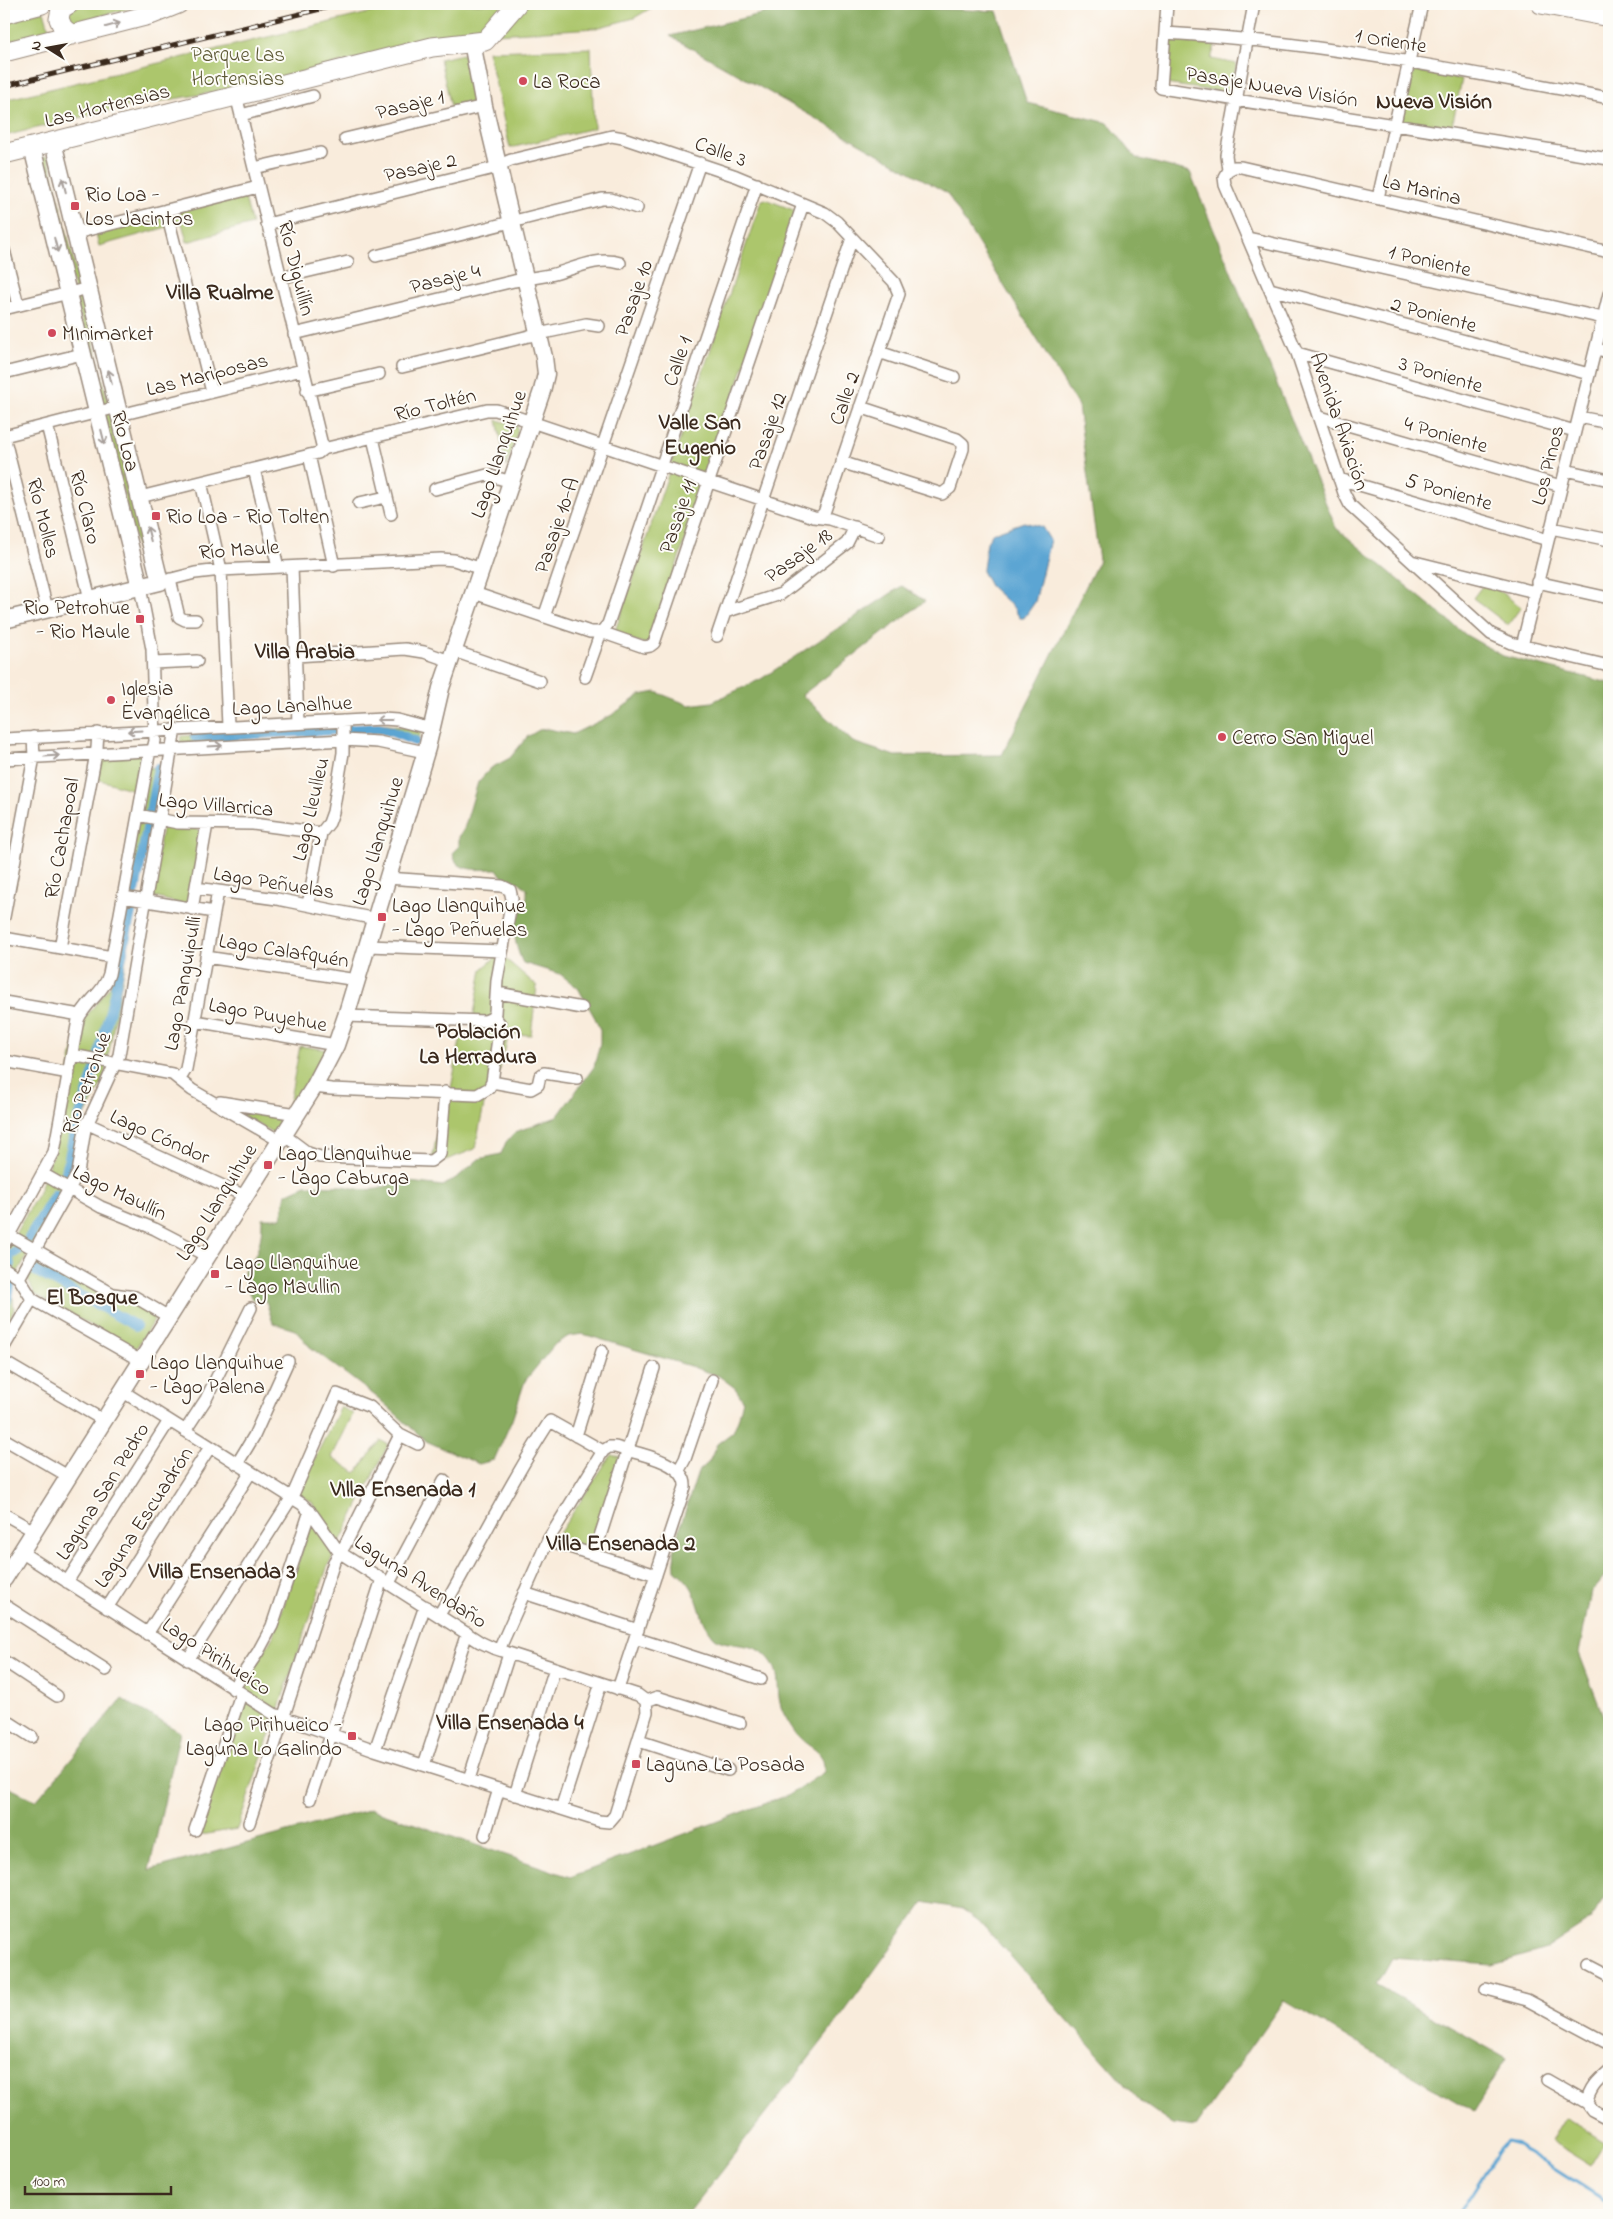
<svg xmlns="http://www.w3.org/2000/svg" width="1613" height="2219" viewBox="0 0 1613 2219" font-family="'Indie Flower',sans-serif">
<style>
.green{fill:#acc66c;stroke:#747845}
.forest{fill:#89ab60;stroke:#626a3f}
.water{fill:#5ba5d3;stroke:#4b6878}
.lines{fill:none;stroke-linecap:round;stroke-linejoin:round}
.stream{stroke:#5ba5d3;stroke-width:3}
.canal{stroke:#5ba5d3;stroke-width:10}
.street-casing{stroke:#9a8b7d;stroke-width:14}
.secondary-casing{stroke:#9a8b7d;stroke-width:19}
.primary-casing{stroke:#9a8b7d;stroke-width:21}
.street{stroke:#fff;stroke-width:11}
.secondary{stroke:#fff;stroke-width:16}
.primary{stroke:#fff;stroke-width:19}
.rail-casing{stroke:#3b2a1e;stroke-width:5}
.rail{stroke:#fdfcf7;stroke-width:3;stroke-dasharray:9;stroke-linecap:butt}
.oneway{stroke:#a79f9a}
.poi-dot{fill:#d1495b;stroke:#fdfcf7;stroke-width:2}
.labels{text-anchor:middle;stroke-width:4;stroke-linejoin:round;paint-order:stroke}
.street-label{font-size:21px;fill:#3b2a1e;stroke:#fdfcf7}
.park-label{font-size:21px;fill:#5d5935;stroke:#fdfcf7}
.poi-label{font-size:21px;fill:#3b2a1e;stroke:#fdfcf7;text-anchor:start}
.neighbourhood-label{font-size:22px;font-weight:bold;fill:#3b2a1e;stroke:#fdfcf7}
</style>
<rect width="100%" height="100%" fill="#fdfcf7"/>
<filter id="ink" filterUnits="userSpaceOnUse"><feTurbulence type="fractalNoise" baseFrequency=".02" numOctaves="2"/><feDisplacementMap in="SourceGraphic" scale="10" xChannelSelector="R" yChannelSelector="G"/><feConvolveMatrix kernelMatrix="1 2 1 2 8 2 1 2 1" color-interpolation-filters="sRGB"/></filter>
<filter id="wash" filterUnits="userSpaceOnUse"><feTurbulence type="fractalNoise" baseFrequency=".0096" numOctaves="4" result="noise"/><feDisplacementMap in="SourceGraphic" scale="20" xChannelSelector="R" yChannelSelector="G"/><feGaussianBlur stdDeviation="1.12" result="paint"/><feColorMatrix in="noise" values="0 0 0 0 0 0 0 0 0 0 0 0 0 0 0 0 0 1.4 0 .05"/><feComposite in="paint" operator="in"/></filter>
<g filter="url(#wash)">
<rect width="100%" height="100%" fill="#f9ecdc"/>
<path class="green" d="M85 4H146L70 24 67 10Z
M406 4H658L634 18 596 28 445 37 234 89 119 108 4 136V100Z
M44 11 50 32 4 42V20Z
M1170 37 1216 42 1211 59 1237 64 1228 93 1166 84Z
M591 48 594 128 510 148 488 51Z
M463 54 475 103 451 107 440 59Z
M1414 71 1462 79 1451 131 1401 122Z
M48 156 150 573 147 575 143 573 42 158Z
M244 194 252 224 187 242 182 223 99 246 96 234Z
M765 199 796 211 651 641 646 644 614 634 761 201Z
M497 420 516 425 518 431 506 467Z
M1486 581 1521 607 1508 625 1473 598Z
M381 724 421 730 418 743 379 733H331L180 744 181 736Z
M144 753 140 792 97 779 98 757Z
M146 767 161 768 106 1068 102 1083 76 1132 62 1194 6 1293 13 1298 14 1310 4 1328V1249L6 1250 39 1192 54 1151 77 1028 110 986Z
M166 825 197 829 202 833 190 901 185 905 150 896 162 829Z
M500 954 537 986 531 1035 509 1034 496 1084 486 1095 475 1149 431 1166 442 1107 449 1099 461 1036 470 1037 482 969Z
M300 1046 329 1050 294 1110 288 1109Z
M227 1107 290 1116 279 1136Z
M35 1259H41L118 1300 141 1305 157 1315 135 1350 35 1294 26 1276Z
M341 1407 353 1414 332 1457 356 1473 381 1440 388 1445 327 1568 237 1829 194 1836 243 1704 245 1684 274 1635 316 1509 312 1502 297 1493Z
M611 1455 621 1457 593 1544 589 1549 559 1540 558 1535Z
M1565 2118 1605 2143 1591 2166 1551 2141Z"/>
<path class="forest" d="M802 4 997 11 1027 103 1108 123 1136 158 1190 172 1336 528 1466 635 1503 656 1609 683V1571L1591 1592 1579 1653 1609 1731V1892L1590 1920 1546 1949 1493 1965 1391 1958 1376 1985 1506 2058 1474 2112 1284 2000 1195 2127 1173 2124 1141 2102 979 1921 962 1909 924 1902 837 2022 687 2215H4V1785L36 1801 122 1699 180 1732 149 1870 371 1809 570 1877 791 1794 824 1772C825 1750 813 1751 800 1738 794 1732 789 1723 785 1716 771 1691 788 1672 761 1651 750 1643 722 1646 714 1637 700 1620 702 1611 694 1593 690 1583 683 1577 675 1570L674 1546 698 1472 709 1462 717 1444 733 1432 739 1417 743 1400 735 1388 719 1376 690 1366 583 1334 569 1336 555 1344 525 1381 512 1420 494 1460 479 1464 426 1441 378 1398 310 1347 295 1330 273 1323 266 1301 252 1299 245 1284 244 1270C259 1256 262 1238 262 1218H281L286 1194 306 1185 343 1186 363 1190 378 1189 401 1181 443 1186 459 1176 479 1159 501 1154 506 1142 515 1132 557 1117 594 1067 600 1043V1030L595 1018 578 988 560 974 523 963C518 953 512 935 516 923 522 908 528 907 527 889L519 882H506L497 869C482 869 454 874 453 852L459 846V837L464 829 478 782 491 768 510 758 527 737 539 730 548 729 573 734 612 715 640 695 656 692 689 705 712 702 761 679 902 586 925 601 802 695 853 742 895 756 1002 755 1099 560 1078 406 947 193 670 36Z"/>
<path class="water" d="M1024 522 1042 527 1050 540 1035 602 1024 618H1020L1013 607 990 586 983 573V569L987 542 993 533Z"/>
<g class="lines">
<path class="stream" d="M1458 2215 1498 2152 1507 2142 1518 2145 1609 2203"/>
<path class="canal" d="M195 737 378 728 390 731 415 741
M150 812 158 768
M135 891 148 824
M99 1054 114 994 132 907
M66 1172 74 1133 95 1069
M29 1238 55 1194
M10 1266 9 1256 22 1248
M30 1268 136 1326
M4 1310 9 1292 11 1278"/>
</g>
</g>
<g filter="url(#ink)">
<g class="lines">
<defs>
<path id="street" d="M1167 4 1161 88 1609 159
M1165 33C1315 41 1462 71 1609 98
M236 95 323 449
M241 115 313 96
M345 139 484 106
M254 168 320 153
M1228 170 1224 177 1225 185 1297 353 1344 493 1350 505 1491 634 1511 643 1609 666
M1228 170 1234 167H1241L1609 252
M1228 170 1226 155 1254 4
M1378 198 1422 4
M166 210 212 392
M267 224 490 169 511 160 612 136 623 138 736 176 825 213 837 222 894 282 899 294 824 513 820 517
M76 233 258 187
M1248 238 1603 318
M4 250 18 305
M376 256 602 199H611L637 208
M280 278 348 262
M1270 289 1589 374
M4 309 89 288
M294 334 514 281C526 279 538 277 550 275 572 270 597 256 620 263
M1596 349 1609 352
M879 352 954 377
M1297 353 1575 431
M402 367 529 336 586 324 599 326
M4 373 82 354
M307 391 379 374
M120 415 302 370
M1320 417 1561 486
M1579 417 1609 423
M47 425 90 599
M4 436 47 609
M4 436 118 407
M373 438 391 514
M309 455 334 566
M841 462 942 494 950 488 963 449V444L957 439 860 407
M254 469 278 567
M1565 470 1609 480
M1339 479 1548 540
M201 482 221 570 228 726
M435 489 487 475 512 482
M140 497 318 453 323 449 487 410H496L814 517 830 519 879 536
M359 503 386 497
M1551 528 1609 540
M1411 561 1535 592
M292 567 298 723
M170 579 179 617 185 620H196
M160 582 195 573 221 570 441 559 454 560 482 569
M1537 582 1609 598
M474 593 590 632H601
M725 612 781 594 847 543 855 527
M544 617 700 163
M601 632 644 647 650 646 654 643 803 204
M601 632 608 624 757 184
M717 636 852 238
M1522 646 1609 294
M454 651 540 681
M296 656 405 649 424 652 450 661
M153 663 197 661
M585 677 601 632
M4 739 383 719 397 720 432 729
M4 759 344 740 378 742 425 752
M138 815 178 823 253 824 321 833
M196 888 277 899 376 919
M123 897 214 912
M308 905 321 833 329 823 333 812 343 753V721
M192 909 207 824
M4 917 34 757 33 737
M4 938 112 957
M368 946 502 951
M60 948 97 748 98 733
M206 957 357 980
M498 993 582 1008
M4 1002 80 1015
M346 1016 485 1021 492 1018 495 1013 497 980 512 899 510 890 502 886 387 878
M195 1021 336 1045
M72 1055 172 1074 192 1090 280 1141
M4 1061 69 1073
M180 1079 186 1069 218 891
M492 1082 531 1089 538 1085 540 1076 544 1073 577 1078
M314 1087 331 1089 477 1095 489 1088 492 1082 500 1024 494 1016
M220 1102 297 1114
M86 1123 245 1196
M284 1135 308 1153 320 1157 431 1161 440 1154 445 1092
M43 1174 101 1207 155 1229 207 1256
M4 1232 113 1294 135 1297 169 1317
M4 1244 54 1152 78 1020C85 1002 104 993 109 974L149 755 153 749 155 741 152 649 140 587
M4 1268 19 1278 32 1299 141 1361
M19 1278 78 1173 85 1129 119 1055 175 729
M4 1347 32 1299
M4 1362 103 1420
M122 1391 302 1504 313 1515 339 1552 480 1642 493 1648 638 1695 646 1701
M185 1431 206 1399 251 1308
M576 1436 602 1351
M4 1439 68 1476
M237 1464 254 1436 288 1361
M679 1470 685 1459 712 1380
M4 1514 34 1531
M548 1540 656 1575
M21 1552 274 1714 375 1750 599 1821 609 1822 615 1815 647 1712 646 1701
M594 1555 654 1368
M67 1582 169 1421
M389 1583 444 1480
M524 1593 638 1630
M4 1605 106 1670
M107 1608 210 1447
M439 1615C477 1551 509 1483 550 1421L603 1451
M147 1634 251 1472
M635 1638 761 1679
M499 1650 548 1540 603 1451 609 1447H615C635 1453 687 1461 685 1487L618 1689
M188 1660 292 1497 337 1394 370 1407 400 1435 418 1444
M4 1661 57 1696
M233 1689 258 1652 272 1626 310 1511
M646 1701 657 1697 740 1723
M4 1719 32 1737
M639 1741 728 1770
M375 1750 425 1606
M424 1765 467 1633
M469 1779 509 1654
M515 1795 555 1668
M310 1799 382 1579
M561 1809 601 1683
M249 1823 334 1562 345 1545 400 1435
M195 1830 241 1694
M485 1835 499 1789
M1590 1965 1609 1975
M1486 1989 1527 2000 1609 2044
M1547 2080 1587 2103 1592 2110 1609 2119
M1587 2103C1589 2088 1599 2080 1609 2071"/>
<path id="secondary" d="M32 147 140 587
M4 620 160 582 53 142
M4 1579 314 1087 336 1045 346 1016 427 748 441 688 542 391 546 374 544 357 484 106 472 42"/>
<path id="primary" d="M69 4 61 9 59 19 63 28 72 35
M1541 4 1609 17
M4 14 42 4
M4 52 153 14 178 4
M4 154 432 47 485 41 517 4"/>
</defs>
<use href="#street" class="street-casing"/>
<use href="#secondary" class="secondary-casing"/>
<use href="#primary" class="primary-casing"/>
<use href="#street" class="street"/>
<use href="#secondary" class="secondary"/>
<use href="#primary" class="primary"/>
<defs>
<path id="rail" d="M4 86 341 4"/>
</defs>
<use href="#rail" class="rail-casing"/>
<use href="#rail" class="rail"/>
</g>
<defs><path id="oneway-shaft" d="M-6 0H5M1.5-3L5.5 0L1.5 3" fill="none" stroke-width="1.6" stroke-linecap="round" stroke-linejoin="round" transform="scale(1.25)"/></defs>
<g class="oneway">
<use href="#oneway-shaft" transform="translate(113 25) rotate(-15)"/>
<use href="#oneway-shaft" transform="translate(64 185) rotate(-104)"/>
<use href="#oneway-shaft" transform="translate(56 245) rotate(76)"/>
<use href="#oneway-shaft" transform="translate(110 377) rotate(-104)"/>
<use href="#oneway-shaft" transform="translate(103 437) rotate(76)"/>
<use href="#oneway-shaft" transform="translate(149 534) rotate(-104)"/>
<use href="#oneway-shaft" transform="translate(384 720) rotate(180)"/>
<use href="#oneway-shaft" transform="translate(135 731) rotate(177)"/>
<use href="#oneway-shaft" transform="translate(215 746) rotate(-3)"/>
<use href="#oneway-shaft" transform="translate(52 756) rotate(-4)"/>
</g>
</g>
<g class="poi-dot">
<circle cx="523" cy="81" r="5"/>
<rect x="70" y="201" width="10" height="10" rx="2.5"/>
<circle cx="52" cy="333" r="5"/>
<rect x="151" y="511" width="10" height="10" rx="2.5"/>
<rect x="135" y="614" width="10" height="10" rx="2.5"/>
<circle cx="111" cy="700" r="5"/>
<circle cx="1222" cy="737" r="5"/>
<rect x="377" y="912" width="10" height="10" rx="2.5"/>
<rect x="263" y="1160" width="10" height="10" rx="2.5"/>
<rect x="210" y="1269" width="10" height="10" rx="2.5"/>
<rect x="135" y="1369" width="10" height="10" rx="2.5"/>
<rect x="347" y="1731" width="10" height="10" rx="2.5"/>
<rect x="631" y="1759" width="10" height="10" rx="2.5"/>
</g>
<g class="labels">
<g class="street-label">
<text transform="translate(1391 40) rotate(9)" y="7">1 Oriente</text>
<text transform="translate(1272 86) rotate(9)" y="7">Pasaje Nueva Visión</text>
<text transform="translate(410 104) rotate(-14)" y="7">Pasaje 1</text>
<text transform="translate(107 105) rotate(-14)" y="7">Las Hortensias</text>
<text transform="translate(721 151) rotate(20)" y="7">Calle 3</text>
<text transform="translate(420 167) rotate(-13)" y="7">Pasaje 2</text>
<text transform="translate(1422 189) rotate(13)" y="7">La Marina</text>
<text transform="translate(1430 260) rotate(13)" y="7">1 Poniente</text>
<text transform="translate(297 268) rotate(76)" y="7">Río Diguillín</text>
<text transform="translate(445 278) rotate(-14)" y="7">Pasaje 4</text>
<text transform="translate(633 298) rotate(-71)" y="7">Pasaje 10</text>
<text transform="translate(1434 314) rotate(15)" y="7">2 Poniente</text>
<text transform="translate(677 361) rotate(-71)" y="7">Calle 1</text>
<text transform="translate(207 374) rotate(-14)" y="7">Las Mariposas</text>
<text transform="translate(1441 374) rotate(16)" y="7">3 Poniente</text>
<text transform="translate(844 398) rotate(-71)" y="7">Calle 2</text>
<text transform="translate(435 404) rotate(-14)" y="7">Río Toltén</text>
<text transform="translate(1340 421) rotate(71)" y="7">Avenida Aviación</text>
<text transform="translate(767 431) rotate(-71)" y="7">Pasaje 12</text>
<text transform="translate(1446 434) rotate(16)" y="7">4 Poniente</text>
<text transform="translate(126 441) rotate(76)" y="7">Río Loa</text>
<text transform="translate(498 454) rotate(-71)" y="7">Lago Llanquihue</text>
<text transform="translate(1547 465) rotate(-76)" y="7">Los Pinos</text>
<text transform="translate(1449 491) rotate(16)" y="7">5 Poniente</text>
<text transform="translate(86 507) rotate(76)" y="7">Río Claro</text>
<text transform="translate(677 516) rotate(-71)" y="7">Pasaje 11</text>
<text transform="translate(44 518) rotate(76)" y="7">Río Molles</text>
<text transform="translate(556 525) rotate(-71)" y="7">Pasaje 10-A</text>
<text transform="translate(239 549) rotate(-4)" y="7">Río Maule</text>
<text transform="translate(798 555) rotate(-36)" y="7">Pasaje 18</text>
<text transform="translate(292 705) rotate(-3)" y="7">Lago Lanalhue</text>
<text transform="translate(216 804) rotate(5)" y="7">Lago Villarrica</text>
<text transform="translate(310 809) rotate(-77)" y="7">Lago Lleulleu</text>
<text transform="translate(61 838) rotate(-80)" y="7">Río Cachapoal</text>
<text transform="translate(377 841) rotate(-73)" y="7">Lago Llanquihue</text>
<text transform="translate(274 882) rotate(9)" y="7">Lago Peñuelas</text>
<text transform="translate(284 950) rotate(9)" y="7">Lago Calafquén</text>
<text transform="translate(182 983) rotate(-80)" y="7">Lago Panguipulli</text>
<text transform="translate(268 1014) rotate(10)" y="7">Lago Puyehue</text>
<text transform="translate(86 1083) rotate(-70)" y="7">Río Petrohué</text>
<text transform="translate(160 1136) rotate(24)" y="7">Lago Cóndor</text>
<text transform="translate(120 1192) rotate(26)" y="7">Lago Maullín</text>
<text transform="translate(216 1202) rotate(-58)" y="7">Lago Llanquihue</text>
<text transform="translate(102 1491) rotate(-58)" y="7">Laguna San Pedro</text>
<text transform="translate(143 1517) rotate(-57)" y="7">Laguna Escuadrón</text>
<text transform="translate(421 1581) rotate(33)" y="7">Laguna Avendaño</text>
<text transform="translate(217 1656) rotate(33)" y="7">Lago Pirihueico</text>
</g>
<g class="park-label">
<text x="238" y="61">Parque Las<tspan x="238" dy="24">Hortensias</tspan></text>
</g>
<g class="poi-label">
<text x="533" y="88">La Roca</text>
<text x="85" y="201">Rio Loa -<tspan x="85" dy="24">Los Jacintos</tspan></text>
<text x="62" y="340">MInimarket</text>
<text x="166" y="523">Rio Loa - Rio Tolten</text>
<text x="130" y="614" text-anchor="end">Rio Petrohue<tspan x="130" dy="24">- Rio Maule</tspan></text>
<text x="121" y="695">Iglesia<tspan x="121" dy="24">Evangélica</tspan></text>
<text x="1232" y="744">Cerro San Miguel</text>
<text x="392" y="912">Lago Llanquihue<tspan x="392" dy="24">- Lago Peñuelas</tspan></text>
<text x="278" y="1160">Lago Llanquihue<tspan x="278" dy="24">- Lago Caburga</tspan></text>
<text x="225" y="1269">Lago Llanquihue<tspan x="225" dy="24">- Lago Maullin</tspan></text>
<text x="150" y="1369">Lago Llanquihue<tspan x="150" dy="24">- Lago Palena</tspan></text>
<text x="342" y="1731" text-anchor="end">Lago Pirihueico -<tspan x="342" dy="24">Laguna Lo Galindo</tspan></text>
<text x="646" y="1771">Laguna La Posada</text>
</g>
<g class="neighbourhood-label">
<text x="1434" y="108">Nueva Visión</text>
<text x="220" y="299">Villa Rualme</text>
<text x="700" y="429">Valle San<tspan x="700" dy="25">Eugenio</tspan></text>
<text x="305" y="658">Villa Arabia</text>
<text x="478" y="1038">Población<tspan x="478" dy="25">La Herradura</tspan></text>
<text x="92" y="1304">El Bosque</text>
<text x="403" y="1496">VIlla Ensenada 1</text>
<text x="621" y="1550">Villa Ensenada 2</text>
<text x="222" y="1578">Villa Ensenada 3</text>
<text x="510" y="1729">Villa Ensenada 4</text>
</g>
</g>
<rect width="1613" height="2219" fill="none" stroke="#fdfcf7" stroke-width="20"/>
<g transform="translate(48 48) rotate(281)" stroke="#fdfcf7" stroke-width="4" paint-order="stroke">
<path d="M0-4L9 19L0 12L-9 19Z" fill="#3b2a1e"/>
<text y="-8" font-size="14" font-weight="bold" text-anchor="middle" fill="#3b2a1e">N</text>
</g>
<path d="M25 2186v8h146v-8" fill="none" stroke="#3b2a1e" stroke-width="2.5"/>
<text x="32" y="2186" font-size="15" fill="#3b2a1e" stroke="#fdfcf7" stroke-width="4" paint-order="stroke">100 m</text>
</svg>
